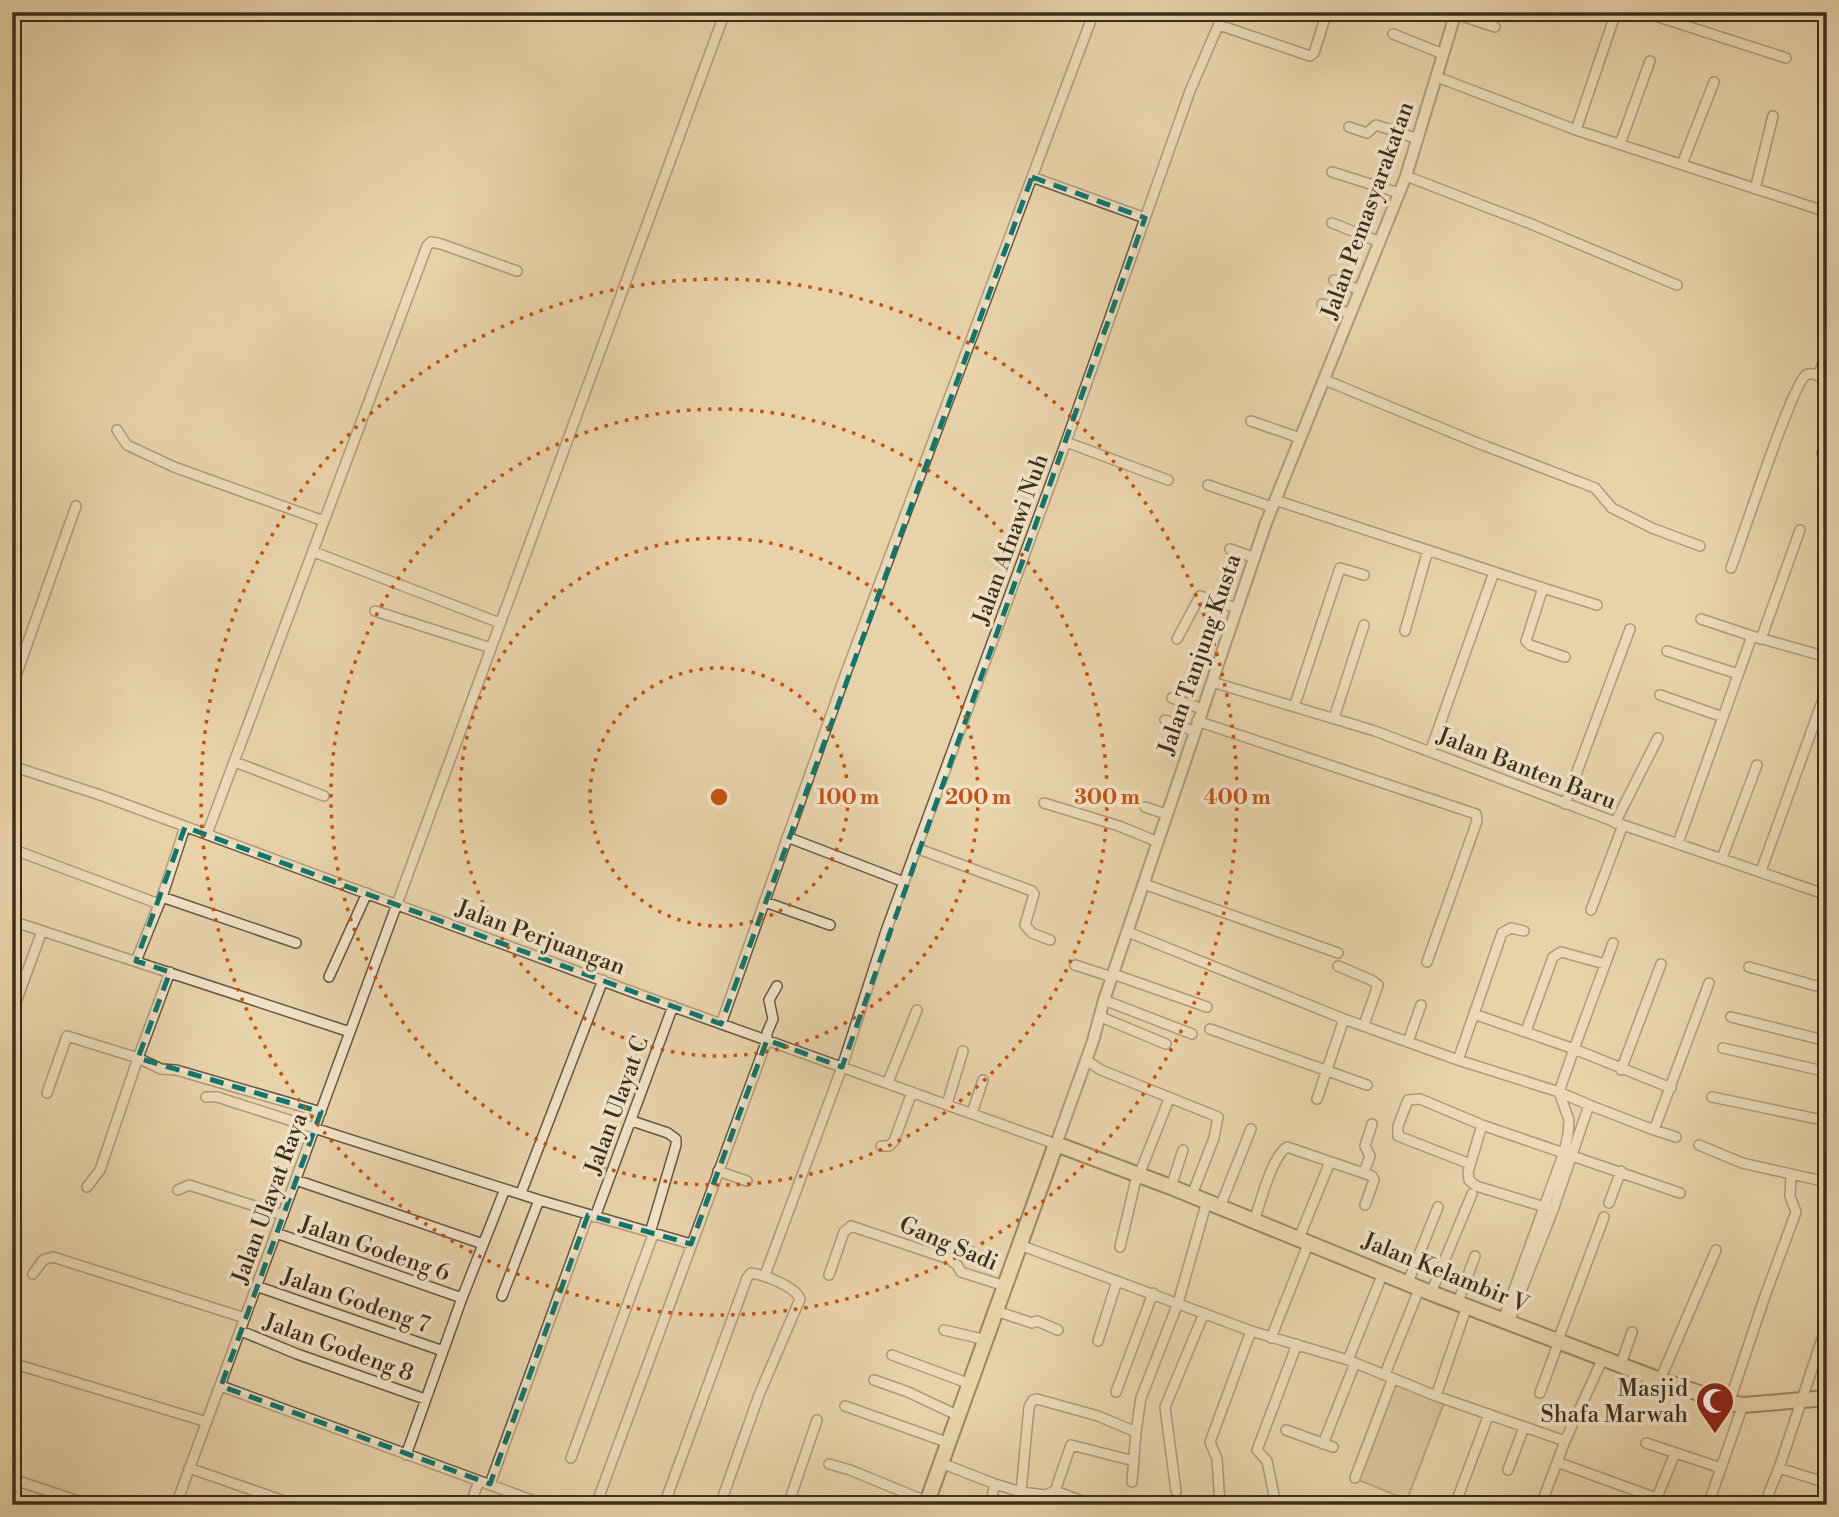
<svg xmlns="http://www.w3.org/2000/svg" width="1839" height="1517" viewBox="0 0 1839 1517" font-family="'Libre Bodoni',serif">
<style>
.green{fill:#cbb692;stroke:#847257;stroke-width:2}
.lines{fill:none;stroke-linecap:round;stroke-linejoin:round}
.minor-casing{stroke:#675840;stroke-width:12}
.tertiary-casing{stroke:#675840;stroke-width:14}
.primary-casing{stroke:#3c2f1c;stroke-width:18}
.minor{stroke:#f0e2c8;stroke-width:9}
.tertiary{stroke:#f0e2c8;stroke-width:10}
.primary{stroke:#e8d2aa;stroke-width:14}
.marked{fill:none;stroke:#0f766e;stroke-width:5;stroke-dasharray:14 9;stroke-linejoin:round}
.ring{fill:none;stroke:#c6510f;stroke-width:3.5;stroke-dasharray:3.5 7}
.labels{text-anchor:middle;stroke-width:7;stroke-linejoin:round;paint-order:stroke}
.street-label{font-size:23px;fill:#3c2f1c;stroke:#f0e2c8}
.poi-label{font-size:23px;fill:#3c2f1c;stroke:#f0e2c8;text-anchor:end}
.centre{fill:#c6510f;stroke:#f0e2c8;stroke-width:3.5}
.ring-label{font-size:21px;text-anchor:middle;font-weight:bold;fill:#c6510f;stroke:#f0e2c8;stroke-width:7;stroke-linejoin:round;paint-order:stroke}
</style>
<rect width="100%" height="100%" fill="#e8d2aa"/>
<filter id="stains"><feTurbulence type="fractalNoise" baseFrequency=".00286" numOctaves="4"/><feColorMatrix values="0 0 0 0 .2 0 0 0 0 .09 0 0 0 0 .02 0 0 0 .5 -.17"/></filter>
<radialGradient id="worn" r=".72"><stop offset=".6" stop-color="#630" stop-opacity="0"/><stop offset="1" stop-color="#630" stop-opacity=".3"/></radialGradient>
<path class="green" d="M1396 1375 1447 1395 1405 1505H1393L1396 1495 1356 1479Z"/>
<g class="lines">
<defs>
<path id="minor" d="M1643 12 1786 58
M1456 14 1495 27
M1219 25 1310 56 1314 53 1327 12
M1393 34 1443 54
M1437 77 1576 130 1827 212
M1349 127 1367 133 1376 125 1418 139
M1576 130 1616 12
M1620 144 1650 61
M1682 164 1714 82
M1332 172 1399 193
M1406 176 1531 224 1677 285
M1032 177 1145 218
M1755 189 1773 116
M1332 223 1380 242
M1334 280 1360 290
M1322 304 1350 314
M1818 376 1827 352
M1325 380 1475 442 1595 488 1612 508 1652 528 1700 546
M1251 421 1300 438
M117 430 127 445 174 467 324 521
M1066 442 1168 480
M1822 453 1827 455
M1208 485 1272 507
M1275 500 1543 588 1526 641 1530 645 1565 657
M1230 549 1255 558
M314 552 500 623
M1731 568C1741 542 1792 384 1806 375 1812 371 1821 377 1827 379
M1543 588 1597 605
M375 611 491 648
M1701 619 1752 636
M1405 631 1428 550
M1177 639 1200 596 1236 608
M1761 639 1800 530
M1667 651 1738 674
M1212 682 1375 731 1623 825 1827 895
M12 687 76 506
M1660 695 1723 717
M1172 698 1202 709
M1294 707 1340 568 1364 575
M1334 718 1364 625
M1165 720 1194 731
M1197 721 1476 814 1477 821 1427 962
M1430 752 1494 572
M235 762 324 796
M12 766 103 796 646 997 1056 1144
M1044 803 1119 826 1158 842
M1565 804 1630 629
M1145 807 1166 814
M1615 823 1658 738
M207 834 427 246 431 242 441 244 517 271
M787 837 904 882
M1678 843 1752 636 1827 657
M916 848 1032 891 1034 894 1025 925 1032 933 1050 940
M12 849 159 904
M1722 858 1757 765
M1761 871 1827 688
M1144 884 1338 953
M162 897 296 943
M765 902 830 925
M1591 910 1623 825
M12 921 350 1032
M1128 932 1344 1019 1458 1060 1559 1092 1589 1105
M1613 943 1574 1049 1671 1088
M136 961 162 897 185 827
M1075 965 1112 977
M1338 966 1371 980 1378 985 1364 1025
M1749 967 1827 989
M1113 974 1207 1007
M329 977 367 893
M1104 1000 1192 1034
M12 1013 42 931
M1474 1014 1574 1049 1559 1092 1569 1120 1568 1135 1564 1152 1503 1320
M1101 1017 1166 1044
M1731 1017 1827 1041
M721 1024 847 670 1094 12
M1210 1029 1367 1085
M1526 1031 1553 957 1561 952 1605 964
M1408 1042 1421 1005
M1723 1048 1827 1072
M1086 1060 1101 1070 1218 1117 1214 1138 1192 1195
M1458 1060 1502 933 1511 928 1524 931
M1621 1070 1661 964
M888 1082 917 1010
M47 1093 67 1036 138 1058 170 972
M206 1097H217L539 1200 691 1244
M1712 1097 1827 1121
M1317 1099 1344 1019
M947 1104 963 1051
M972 1113 983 1080
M632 1121 668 1133 676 1139V1145L650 1233
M1482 1125 1468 1172 1469 1180 1476 1186 1548 1208
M1654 1130 1676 1137
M1699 1145 1742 1163 1827 1182
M881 1146H889L894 1141 912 1092
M1470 1164 1398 1136V1126L1408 1100 1420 1099 1482 1125 1680 1193
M718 1171 747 1181
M1364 1172 1370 1156 1365 1146 1372 1124
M1139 1175 1169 1099
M296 1180 483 1244
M87 1187 100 1170 138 1058 161 1069 176 1070 321 1112
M1171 1187 1183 1150
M178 1190 189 1185 283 1215
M521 1193 603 980
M1609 1203 1621 1171
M1220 1207 1251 1129
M595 1217 673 1006
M1254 1221C1260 1204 1272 1156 1287 1147L1372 1176 1374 1180 1365 1205
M276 1233 462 1298
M1299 1238 1330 1162
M1020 1245 1251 1331 1348 1360 1436 1396 1565 1441
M1120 1247 1137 1175
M12 1269H13
M33 1274 43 1260 53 1257 245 1318
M765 1275 842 1067 887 928 1066 442 1190 91 1224 12
M829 1275 844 1232 851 1226 949 1259 957 1265 961 1272 1005 1286
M1408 1282 1438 1207
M256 1286 443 1351
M1431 1293 1472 1194
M502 1296 539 1200
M1458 1302 1475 1256
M996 1311 1032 1323 1037 1321 1058 1330
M1509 1322 1553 1210 1589 1105 1654 1130 1709 983
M944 1330 986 1340
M241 1331 297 1354 425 1399
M1271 1338 1309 1242
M1558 1340 1604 1217
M1098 1341 1117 1281
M892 1355 970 1384
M1348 1360 1383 1273
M12 1363 207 1422
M1621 1364 1632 1332
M1385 1374 1420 1287
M874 1380 908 1392 959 1416
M1660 1380 1716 1250
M221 1386 545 1505
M1116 1392 1153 1293
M1540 1393 1559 1341
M1436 1396 1467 1306
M1729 1403 1765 1296 1796 1212 1790 1196 1791 1176
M845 1406 949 1443
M1286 1430 1333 1447
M1646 1443 1721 1468
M1323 1444 1355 1363
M406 1455 462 1298 505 1189
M571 1458 653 1235
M1557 1462 1656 1498
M941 1463 995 1484 1021 1492 1029 1407 1033 1400 1037 1399 1098 1416 1136 1432
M829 1464 850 1470 928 1502
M189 1468 296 1505
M1779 1468 1827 1483
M1508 1470 1524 1427
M1355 1478 1393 1378
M12 1479 90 1505
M1132 1482 1136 1432 1141 1398 1178 1303 1207 1201
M490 1484 588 1215
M1055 1491 1071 1445 1134 1461
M1176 1491 1165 1407 1204 1313
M1021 1492 1045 1495 1055 1491 1093 1505
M176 1505 725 12
M470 1505 479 1481
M596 1505 767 1040V1033L773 1019 769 1000 777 986
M664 1505 747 1278 751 1273C764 1275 795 1286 800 1299L759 1395 720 1505
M788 1505 817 1420
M990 1505 995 1484
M1220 1505 1217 1459 1210 1442 1251 1331
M1276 1505 1267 1461 1257 1450 1297 1344
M1455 1505 1489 1414
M1541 1505 1565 1441 1603 1358
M1654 1505 1675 1453
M1708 1505 1743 1405
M1764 1505 1779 1468 1827 1324"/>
<path id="tertiary" d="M1056 1144 1093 1041 1104 1000 1266 523 1406 176 1456 12"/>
<path id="primary" d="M926 1505 1056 1144 1171 1187 1431 1293 1660 1380 1729 1403 1743 1405 1827 1398"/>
</defs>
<use href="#minor" class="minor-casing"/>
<use href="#tertiary" class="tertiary-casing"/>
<use href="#primary" class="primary-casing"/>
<use href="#minor" class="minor"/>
<use href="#tertiary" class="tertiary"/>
<use href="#primary" class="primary"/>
</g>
<path d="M0 0H1839V1517H0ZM1032 177 1145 218 842 1067 767 1040 691 1244 588 1215 490 1484 221 1386 321 1112 138 1058 170 972 136 961 185 827 721 1024Z" fill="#e8d2aa" fill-opacity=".55" fill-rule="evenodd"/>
<path class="marked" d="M1032 177 1145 218 842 1067 767 1040 691 1244 588 1215 490 1484 221 1386 321 1112 138 1058 170 972 136 961 185 827 721 1024Z"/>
<g class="ring">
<circle cx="719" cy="797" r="129"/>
<circle cx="719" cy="797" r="259"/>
<circle cx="719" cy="797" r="388"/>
<circle cx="719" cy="797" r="518"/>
</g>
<defs>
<symbol id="mosque-pin" viewBox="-11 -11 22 30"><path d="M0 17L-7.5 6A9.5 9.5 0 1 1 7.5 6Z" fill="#8f2418" stroke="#f0e2c8"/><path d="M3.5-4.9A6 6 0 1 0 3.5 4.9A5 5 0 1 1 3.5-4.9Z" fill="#fff"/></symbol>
</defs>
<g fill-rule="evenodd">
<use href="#mosque-pin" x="1693" y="1379" width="44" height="60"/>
</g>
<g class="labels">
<g class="street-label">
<text transform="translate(1367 210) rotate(-70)" y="8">Jalan Pemasyarakatan</text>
<text transform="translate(1010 539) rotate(-70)" y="8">Jalan Afnawi Nuh</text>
<text transform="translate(1199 654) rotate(-71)" y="8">Jalan Tanjung Kusta</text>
<text transform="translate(1527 768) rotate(21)" y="8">Jalan Banten Baru</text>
<text transform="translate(541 937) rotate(20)" y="8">Jalan Perjuangan</text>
<text transform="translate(616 1105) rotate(-70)" y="8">Jalan Ulayat C</text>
<text transform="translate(269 1198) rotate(-70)" y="8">Jalan Ulayat Raya</text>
<text transform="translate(949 1243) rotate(23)" y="8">Gang Sadi</text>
<text transform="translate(375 1248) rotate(19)" y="8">Jalan Godeng 6</text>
<text transform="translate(1446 1272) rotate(22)" y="8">Jalan Kelambir V</text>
<text transform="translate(356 1300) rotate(19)" y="8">Jalan Godeng 7</text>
<text transform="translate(339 1347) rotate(20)" y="8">Jalan Godeng 8</text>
</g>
<g class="poi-label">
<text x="1688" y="1396">Masjid<tspan x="1688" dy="26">Shafa Marwah</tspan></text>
</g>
</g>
<circle cx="719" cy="797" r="10" class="centre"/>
<g class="ring-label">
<text x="848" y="804">100 m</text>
<text x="978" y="804">200 m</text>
<text x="1107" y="804">300 m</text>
<text x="1237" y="804">400 m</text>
</g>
<rect width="1839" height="1517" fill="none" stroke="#e8d2aa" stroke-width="42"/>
<rect x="14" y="14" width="1811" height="1489" fill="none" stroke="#3c2f1c" stroke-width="3.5"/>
<rect x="21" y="21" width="1797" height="1475" fill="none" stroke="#3c2f1c" stroke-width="2"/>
<rect width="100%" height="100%" filter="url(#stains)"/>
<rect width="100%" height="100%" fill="url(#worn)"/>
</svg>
